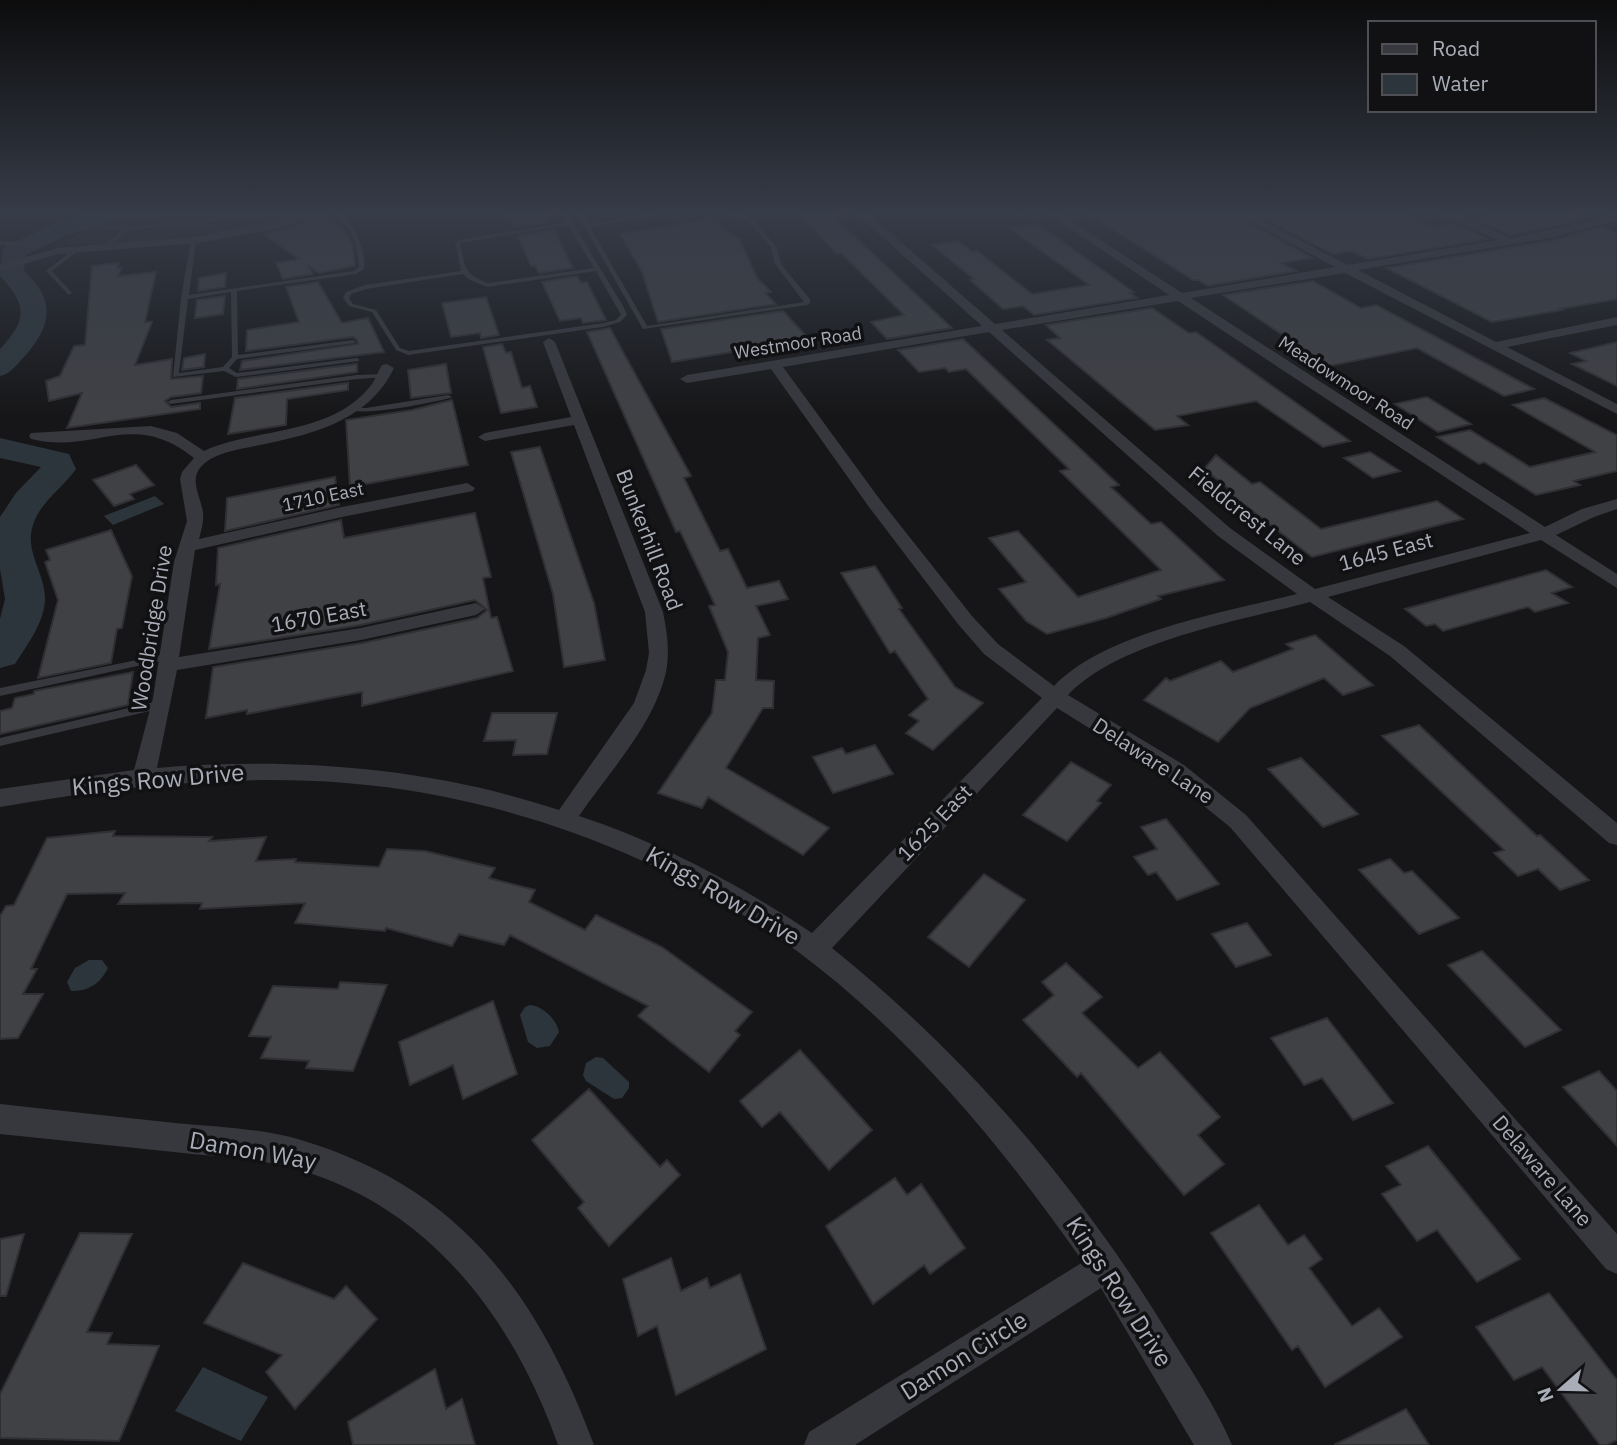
<svg xmlns="http://www.w3.org/2000/svg" width="1617" height="1445" viewBox="0 0 1617 1445" font-family="'IBM Plex Sans',sans-serif">
<style>
.built{fill:#222225}
.water{fill:#2c353c}
.lines{fill:none;stroke-linecap:round;stroke-linejoin:round}
.river{fill:#2c353c;fill-rule:evenodd}
.building{fill:#404145;stroke:#303034;stroke-width:2}
.lane{fill:#37383d;fill-rule:evenodd}
.street{fill:#37383d;fill-rule:evenodd}
.labels{text-anchor:middle;stroke-width:7;stroke-linejoin:round;paint-order:stroke}
.far-street-label{font-size:18px;fill:#a8adb8;stroke:#111113}
.street-label{font-size:21px;fill:#a8adb8;stroke:#111113}
.near-street-label{font-size:24px;fill:#a8adb8;stroke:#111113}
</style>
<rect width="100%" height="100%" fill="#161618"/>
<path class="built" d="M108 215H302L239 230 111 244H63Z"/>
<path class="water" d="M155 496 164 504 113 525 104 516Z
M89 960H102L108 968C100 984 89 991 71 991L67 982 75 968Z
M530 1005C543 1006 557 1020 559 1032L550 1046 537 1048 528 1042 520 1015 525 1007Z
M596 1057 603 1058 629 1082V1088L622 1098 614 1099 586 1081 583 1075 586 1063Z
M203 1367 268 1397 241 1441 175 1411Z"/>
<g class="lines">
<path class="river" d="M85 215H122L119 220 70 234 26 255 24 271C57 301 51 326 25 356 16 365 12 373 0 376V349C28 319 27 305 0 276L2 251 6 246 54 224Z
M0 438 69 454 76 469C62 489 40 502 33 525 24 552 46 574 45 600 44 623 27 645 15 664L0 668V619L5 599 0 569V517L16 493 41 467 0 458Z"/>
</g>
<path class="building" d="M509 215H546L550 222 514 228Z
M804 215H832L952 328 887 339 871 322 904 315 841 253 837 254 806 221 809 220Z
M1090 215H1235L1312 258 1281 263 1296 271 1208 286 1198 280H1193Z
M1257 215H1406L1432 227 1454 223 1488 239 1368 259 1352 251 1333 254Z
M1503 215H1571L1582 220 1511 235 1475 220Z
M323 218 346 232 353 245 355 266 319 273 308 265 313 274 283 279 276 263 299 259 263 234Z
M709 219 739 239 758 279 771 292 765 293 776 304 658 322 642 272 620 234Z
M1037 224 1134 292 1130 293 1137 298 1034 315 1023 306 1003 309 970 280 974 279 932 245 958 241 972 252 977 251 1032 294 1089 285 1009 228Z
M1601 227 1617 233V299L1560 309 1562 310 1492 322 1386 268 1550 241Z
M554 230 573 268 539 273 535 266H531L518 236Z
M119 263 117 268H122L118 276 156 272 145 322H152L135 365 172 359 171 379 203 376 201 393 171 397 165 401 171 407 200 403V409L67 428 82 393 49 401 46 381 60 376 74 346 85 345 92 266Z
M226 273 225 287 198 291 199 278Z
M577 276 581 283 587 282 606 320 583 323 581 318 560 321 542 282Z
M1313 281 1361 308 1376 305 1534 389 1504 396 1417 348 1329 366 1223 295Z
M318 282 342 323 368 318 384 352 240 370 242 361 358 344 357 340 353 337 246 351 247 330 299 322 286 287Z
M225 296 223 314 195 318 197 300Z
M486 297 499 335 481 338 480 333 451 337 442 303Z
M1152 308 1189 333 1196 332 1350 441 1323 447 1256 401 1177 416 1188 425 1155 430 1047 340 1060 338 1046 325Z
M783 311 809 339 672 362 661 329Z
M610 328 691 476 684 478 720 551 728 549 747 588 779 581 788 599 756 606 770 635 758 638 756 680 774 681 773 708H763L726 768 829 828 803 855 708 797 702 808 658 793 712 713 716 680H725L728 652 709 606 715 605 680 531 676 532 587 332Z
M963 339 1119 485 1111 487 1151 524 1161 522 1224 580 1158 596 1161 599 1106 618 1047 634 1026 621 999 589 1026 582 989 538 1018 531 1078 597 1161 570 1060 471 1069 469 966 369 949 372 945 368 919 372 898 350Z
M1617 342V386L1572 364 1586 361 1570 353Z
M502 344 506 353 511 352 522 388 530 386 537 407 501 413 483 347Z
M205 354 204 367 182 370 184 358Z
M357 364V372L237 389 238 379Z
M446 364 451 393 411 398 408 370Z
M348 383V390L287 399 286 425 228 434 235 398Z
M1427 397 1471 424 1438 432 1395 404Z
M1544 398 1617 435V471L1574 481 1580 485 1536 495 1484 462 1479 464 1437 437 1470 430 1530 467 1595 452 1513 405Z
M452 400 468 465 350 487 346 420 412 410Z
M540 447 594 603 605 660 564 667 553 594 511 452Z
M1370 452 1400 471 1373 478 1344 458Z
M1216 455 1252 484 1260 482 1321 529 1437 501 1463 519 1312 557 1225 490 1229 489 1204 469Z
M136 465 154 485 130 494 134 499 114 506 93 480Z
M335 477 339 505 225 531 227 498Z
M475 513 491 577 483 578 491 618 497 617 513 671 362 706V692L247 714V710L206 718 213 667 362 643 477 618 487 610 475 600 361 625 209 649 220 584 216 585 218 548 341 520 344 538Z
M111 530 132 576 122 628 117 629 111 663 38 678 58 600 45 562 50 560 46 550Z
M875 566 902 608 899 609 955 687 983 703 933 750 906 733 919 721 909 715 928 699 895 651 890 653 841 573Z
M1546 570 1572 587 1552 593 1568 603 1535 612 1528 607 1443 631 1435 624 1426 626 1405 609Z
M1315 635 1373 685 1343 695 1324 678 1250 708 1218 742 1144 700 1166 678 1170 681 1221 661 1233 672 1293 649 1286 644Z
M133 672 128 705 0 734V711L12 708 15 698 34 694V691Z
M492 713H557L547 754 513 755 516 740 484 741Z
M1419 725 1537 836 1540 835 1589 880 1560 890 1538 869 1518 876 1494 853 1504 850 1382 736Z
M875 745 893 774 833 793 813 757 842 748 846 754Z
M1301 758 1358 814 1323 827 1268 769Z
M1071 762 1111 785 1097 801 1101 803 1067 841 1023 815Z
M1166 819 1219 884 1177 900 1156 872 1148 875 1134 857 1157 849 1141 827Z
M115 831 113 836 212 837 209 841 266 837 256 861 296 859 295 862 379 867 387 849 425 851 495 868 489 878 535 890 529 902 585 930 596 915 662 947 752 1012 735 1031 740 1035 709 1072 638 1016 648 1006 510 935 504 945 459 934 452 946 386 928 385 931 295 923 305 903 200 909 202 903 118 904 125 893 67 894 31 969H37L23 994H43L18 1038 0 1039V916L6 906 14 905 47 838Z
M1390 859 1404 873 1412 871 1459 918 1419 934 1359 870Z
M984 874 1025 900 969 967 928 937Z
M1247 923 1271 955 1236 967 1212 934Z
M1482 951 1561 1030 1525 1047 1448 965Z
M1066 963 1102 997 1082 1013 1138 1068 1160 1052 1220 1117 1198 1135 1224 1164 1184 1195 1081 1073 1077 1077 1023 1020 1054 995 1042 982Z
M340 982 387 985 353 1071 306 1068 309 1061 261 1058 271 1037 249 1036 273 986 338 989Z
M493 1001 517 1074 463 1099 453 1065 410 1085 399 1042Z
M1327 1018 1393 1103 1353 1120 1322 1078 1304 1085 1271 1038Z
M800 1050 872 1130 829 1170 780 1112 762 1127 740 1101Z
M1599 1071 1617 1091V1146L1563 1087Z
M589 1089 660 1167 667 1160 680 1175 609 1246 578 1208 584 1202 532 1140Z
M1428 1146 1520 1259 1477 1282 1437 1230 1417 1241 1382 1194 1401 1185 1386 1166Z
M895 1178 907 1195 921 1184 965 1248 930 1274 924 1265 873 1304 826 1226Z
M1259 1205 1288 1245 1304 1235 1322 1259 1309 1268 1352 1326 1379 1308 1402 1337 1325 1387 1298 1346 1292 1350 1211 1233Z
M80 1233 132 1234 87 1332 112 1333 107 1344 159 1346 119 1441 0 1438V1394Z
M24 1234 6 1296H0V1239Z
M671 1258 681 1291 707 1278 710 1288 740 1274 766 1349 676 1395 657 1326 638 1336 623 1279Z
M243 1263 334 1299 346 1286 377 1319 295 1409 266 1372 282 1355 204 1323Z
M1549 1293 1617 1380V1440L1607 1445H1600L1542 1367 1514 1380 1476 1327Z
M435 1369 446 1409 462 1399 475 1445H353L348 1422Z
M1406 1409 1429 1445H1334Z"/>
<g class="lines">
<path class="lane" d="M336 215H341C358 230 365 248 364 269L356 274 237 291 238 355 353 340 356 342 355 343 237 359 229 368 237 373 357 358 359 359V361L236 377 224 371 173 377 181 298 191 239 196 240 189 295 354 271 359 267C356 242 354 233 336 215ZM231 292 232 357 223 367 179 373 188 299Z
M563 215H568L623 306 627 315 620 322 603 327 408 355 396 350 372 312 349 306 343 298 346 292 365 285 461 271 455 241 567 222ZM568 225 594 268 488 283C462 273 466 268 460 243ZM596 271 621 315 616 320 603 323 409 351 400 348 376 310 353 304 349 298 351 294 366 289 463 274 470 280 487 287Z
M578 215H583L588 224 645 215H659L590 227 647 326 804 302 775 264 771 247 749 222 734 215H741L753 220 776 246 781 264 810 299V303L807 305 643 329Z
M242 216 244 219 129 230 104 250 102 249V247L123 230 91 227 94 225 128 227Z
M0 241 35 243 38 245 35 247 0 245Z
M78 246 80 247V249L52 271 71 292 72 293 69 295 46 271Z
M384 374 387 376 386 377 357 379 171 404 167 402 171 400 357 375Z
M448 395 452 397 450 398C429 403 364 417 346 409L350 407 366 408Z
M171 653 174 654 176 656 174 658 0 696V688Z
M163 700 167 701 168 704 167 707 0 746V738Z"/>
<path class="street" d="M306 215H324L279 228 199 243 58 254 0 271V264L58 248 199 236Z
M858 215H870L995 324 1169 295 1050 215H1062L1182 293 1335 267 1238 215H1251L1348 265 1497 240 1443 215H1457L1511 238 1617 215V220L1550 238 1358 270 1496 342 1617 317V325L1507 347 1617 404V414L1345 273 1191 298 1545 527 1582 509 1617 499V509L1594 517 1556 535 1617 574V588L1541 540 1328 597 1404 646 1617 823V845L1609 843 1390 656 1310 602C1239 621 1119 641 1068 695L1184 765 1246 815 1617 1234V1274L1606 1269 1230 827 1168 777 1057 708 832 948C965 1055 1077 1184 1166 1330 1189 1367 1215 1405 1232 1445H1194L1101 1288 855 1445H804L809 1432 1083 1262C1003 1147 910 1035 797 951 667 856 507 796 346 783 230 774 114 787 0 807V789L134 770 153 698 174 562 187 521 180 479 182 472 194 458C132 408 94 455 31 439L29 436 31 433 151 426 177 433 204 451C257 427 333 436 372 384 376 378 378 371 382 365L387 364 394 368C368 422 310 435 255 446 237 450 209 453 198 471 191 484 202 500 203 513 204 522 201 531 199 539L342 507 467 483 475 488 473 491 342 517 195 550 179 657 361 628 476 603 485 609 476 615 361 640 177 670 157 768C292 757 429 767 559 810L634 703 646 670 649 653 645 612 574 425 485 441 478 437 485 433 571 417 543 342 549 338 555 342 663 612C667 632 670 651 666 672 654 725 609 772 579 816 662 843 740 885 812 933L1042 698 984 654 958 624 869 507 771 369 687 383 680 379 687 375 982 326ZM1178 301 1530 533 1315 589 1230 528 1002 330ZM989 332 1218 536 1297 594C1226 612 1106 632 1054 686L998 644 972 616 881 501 783 367Z
M0 1104C58 1110 116 1117 175 1123 216 1127 261 1128 301 1140 461 1188 538 1295 594 1445H558C514 1321 432 1209 300 1170 260 1158 216 1157 174 1152 116 1146 58 1140 0 1134Z"/>
</g>
<linearGradient id="sky" x2="0" y2="1"><stop stop-color="#0c0c0d"/><stop offset="0.51" stop-color="#363c48"/><stop offset="1" stop-color="#363c48" stop-opacity="0"/></linearGradient>
<rect width="1617" height="418" fill="url(#sky)"/>
<g class="labels">
<g class="far-street-label">
<text transform="translate(798 343) rotate(-9)" y="6">Westmoor Road</text>
<text transform="translate(1346 383) rotate(33)" y="6">Meadowmoor Road</text>
<text transform="translate(323 497) rotate(-12)" y="6">1710 East</text>
</g>
<g class="street-label">
<text transform="translate(1247 516) rotate(39)" y="7">Fieldcrest Lane</text>
<text transform="translate(649 540) rotate(69)" y="7">Bunkerhill Road</text>
<text transform="translate(1386 552) rotate(-15)" y="7">1645 East</text>
<text transform="translate(319 617) rotate(-10)" y="7">1670 East</text>
<text transform="translate(152 628) rotate(-81)" y="7">Woodbridge Drive</text>
<text transform="translate(1153 761) rotate(33)" y="7">Delaware Lane</text>
<text transform="translate(935 823) rotate(-46)" y="7">1625 East</text>
<text transform="translate(1542 1171) rotate(49)" y="7">Delaware Lane</text>
</g>
<g class="near-street-label">
<text transform="translate(158 780) rotate(-5)" y="8">Kings Row Drive</text>
<text transform="translate(723 896) rotate(30)" y="8">Kings Row Drive</text>
<text transform="translate(253 1151) rotate(10)" y="8">Damon Way</text>
<text transform="translate(1119 1292) rotate(57)" y="8">Kings Row Drive</text>
<text transform="translate(964 1356) rotate(-32)" y="8">Damon Circle</text>
</g>
</g>
<rect x="1368" y="21" width="228" height="91" fill="#111113" stroke="#4d4f55" stroke-width="2"/>
<rect x="1382" y="44" width="35" height="10" fill="#37383d" stroke="#4d4f55" stroke-width="2"/>
<text x="1432" y="56" font-size="21" fill="#a8adb8">Road</text>
<rect x="1382" y="74" width="35" height="21" fill="#2c353c" stroke="#4d4f55" stroke-width="2"/>
<text x="1432" y="91" font-size="21" fill="#a8adb8">Water</text>
<g transform="translate(1561 1389) rotate(250)" stroke="#111113" stroke-width="5" paint-order="stroke">
<path d="M0-5L12 26L0 18L-12 26Z" fill="#a8adb8"/>
<text y="-10" font-size="19" font-weight="bold" text-anchor="middle" fill="#a8adb8">N</text>
</g>
</svg>
